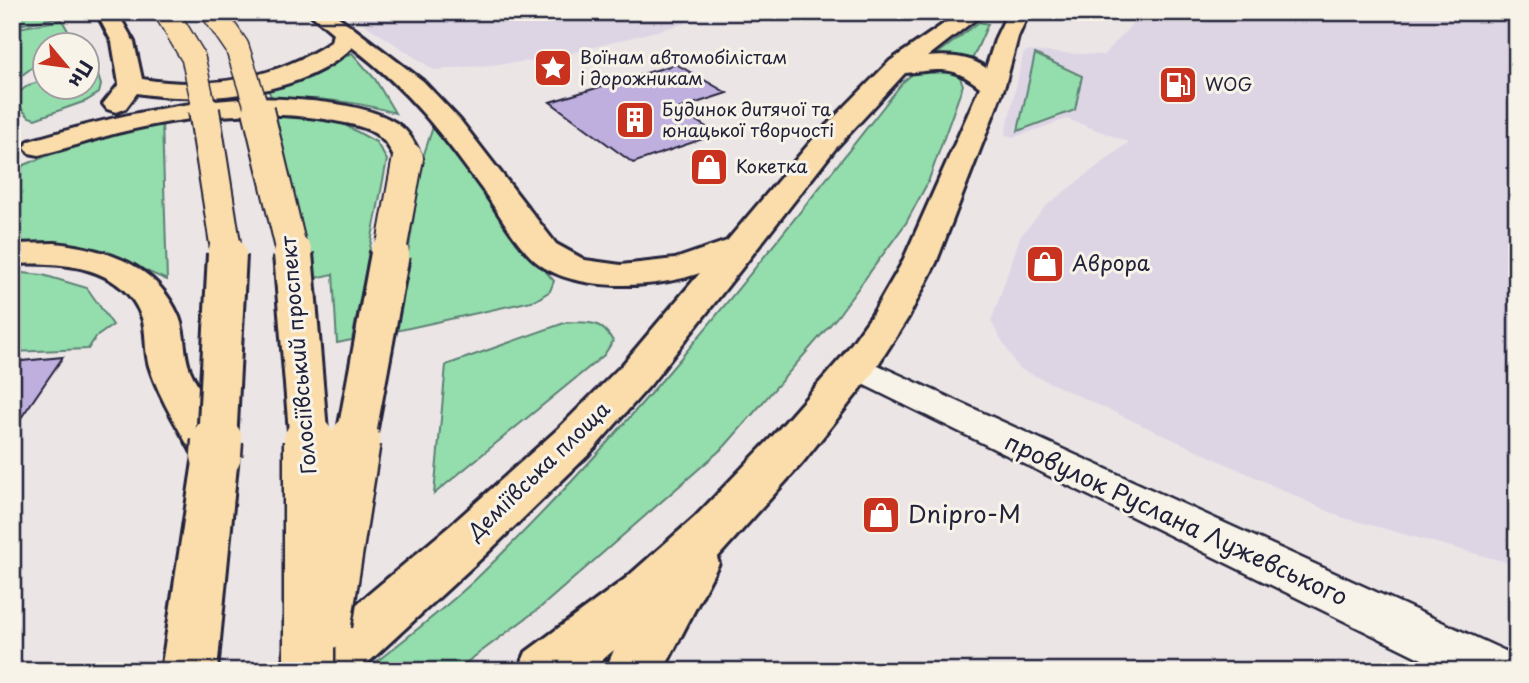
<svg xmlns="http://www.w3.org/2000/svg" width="1529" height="683" viewBox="0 0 1529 683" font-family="'Playpen Sans',sans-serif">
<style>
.built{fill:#ded5e4}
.green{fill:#94ddac;stroke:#5b8074;stroke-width:2}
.building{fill:#bfafdf;stroke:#22223b;stroke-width:2}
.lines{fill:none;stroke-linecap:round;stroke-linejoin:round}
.minor-casing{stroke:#22223b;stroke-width:5}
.primary-casing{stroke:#22223b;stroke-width:6}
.trunk-casing{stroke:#22223b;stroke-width:6}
.minor{fill:#f7f3e8;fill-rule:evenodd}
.primary{fill:#faddab;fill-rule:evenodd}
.trunk{fill:#faddab;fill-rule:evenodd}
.primary-bridge-far2-casing{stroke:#22223b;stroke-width:34;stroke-linecap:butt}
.primary-bridge-far1-casing{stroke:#22223b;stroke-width:44;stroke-linecap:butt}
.primary-bridge-casing{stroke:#22223b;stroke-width:55;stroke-linecap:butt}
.trunk-bridge-far3-casing{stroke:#22223b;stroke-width:26;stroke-linecap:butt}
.trunk-bridge-far2-casing{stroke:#22223b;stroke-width:34;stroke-linecap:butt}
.trunk-bridge-far1-casing{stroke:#22223b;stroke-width:44;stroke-linecap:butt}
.trunk-bridge-casing{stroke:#22223b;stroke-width:55;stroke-linecap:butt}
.primary-bridge-far2{stroke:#faddab;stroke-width:30}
.primary-bridge-far1{stroke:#faddab;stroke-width:38}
.primary-bridge{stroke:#faddab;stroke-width:50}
.trunk-bridge-far3{stroke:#faddab;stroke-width:23}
.trunk-bridge-far2{stroke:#faddab;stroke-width:30}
.trunk-bridge-far1{stroke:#faddab;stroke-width:38}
.trunk-bridge{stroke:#faddab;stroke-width:50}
.labels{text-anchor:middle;stroke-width:6;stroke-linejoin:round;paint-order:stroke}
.far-poi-label{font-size:18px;fill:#22223b;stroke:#f7f3e8;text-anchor:start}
.poi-label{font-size:21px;fill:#22223b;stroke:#f7f3e8;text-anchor:start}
.street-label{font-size:21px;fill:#22223b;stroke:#f7f3e8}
.near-poi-label{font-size:24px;fill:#22223b;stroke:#f7f3e8;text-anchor:start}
.near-street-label{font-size:24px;fill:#22223b;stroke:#f7f3e8}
</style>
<rect width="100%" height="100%" fill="#ece5e6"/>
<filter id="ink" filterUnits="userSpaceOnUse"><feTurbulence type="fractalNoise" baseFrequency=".0143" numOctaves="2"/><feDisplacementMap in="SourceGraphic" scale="14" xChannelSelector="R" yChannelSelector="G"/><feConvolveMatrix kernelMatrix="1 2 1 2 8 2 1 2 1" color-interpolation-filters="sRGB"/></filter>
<g filter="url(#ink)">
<path class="built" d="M346 12H668L687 23 545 60 434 70Z
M1143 12 1205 23 1220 12H1517V565L1341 517 1018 368 991 322 1020 237 1047 205 1129 142 1067 119 1015 137 1005 135 1023 55 1026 51 1104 55Z"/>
<path class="green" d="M12 12H59L62 17 12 26Z
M62 20 72 38 62 45 46 46 45 58 18 78 12 73V29Z
M979 22 988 24 971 62 936 55Z
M352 53 375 79 395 113C354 100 315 98 272 98L268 90 328 66Z
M1035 54 1082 76 1075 110 1018 131Z
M96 69 101 85 99 93 86 101 35 119 29 117 16 103C16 88 33 83 45 80L46 88H88V71Z
M937 69 959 75 963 85 928 182 906 223 837 317 725 446 541 607 455 671H365C402 641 441 612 475 580 633 428 767 254 903 82L916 71Z
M275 112 343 124 376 142 387 160 352 340 337 343 333 274 307 280 300 220Z
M162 121 167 280 105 253 72 246 12 245V170L76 144Z
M434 124 516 237 554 281 550 291 536 300 396 331 423 157Z
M12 272 43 275 87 288 113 325 96 337 88 349 12 352Z
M567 322C590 323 600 319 613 341L604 355 434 494 446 365Z"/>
<path class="building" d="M676 64 727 93 678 109 717 134 633 163 550 102Z
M63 357 12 431V362Z"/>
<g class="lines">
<defs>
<path id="minor" d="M856 355 1514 655 1517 671H1446L844 375 839 367 844 359Z"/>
<path id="primary" d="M96 12H117L134 42 142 79C209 90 274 79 331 42L333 33 308 12H332L423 81 460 120 556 244 585 260 621 265 675 259 727 241 815 137 890 61 961 12H985L927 57C946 55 970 56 986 68L996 37 1008 12H1029L1018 37 1005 85 936 263 908 318 870 377 803 462 717 558 719 563 663 671H605L614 650 589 671H518L526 652 625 579 695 517 771 438 842 357 872 315 902 263 980 87C951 64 940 70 905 73L835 149 651 384 589 454 485 555 359 671H286L294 652 325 631 451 525 557 430 623 364 700 273C655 289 567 294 531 257 513 239 499 213 484 192 443 135 409 90 352 47 305 96 200 104 137 93L125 109 116 112 107 109 103 104 119 84 112 42Z
M263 98C301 100 377 102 405 130 413 138 417 149 422 158L418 164 408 167 398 164C393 157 390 147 384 141 370 125 344 123 325 119 255 109 185 116 117 133 91 140 65 149 39 155L29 153 25 147 29 141C107 118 182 100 263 98Z
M55 243C107 249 157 265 179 317 186 334 183 353 190 370 203 400 223 426 238 455L232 467 216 472 200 467C183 435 160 401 149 366 144 350 147 333 142 318 123 264 59 262 12 264V244Z"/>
<path id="trunk" d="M216 438 232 443 238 455 217 671H161L194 455 200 443Z"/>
</defs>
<use href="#minor" class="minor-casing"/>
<use href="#primary" class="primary-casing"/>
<use href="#trunk" class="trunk-casing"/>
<use href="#minor" class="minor"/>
<use href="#primary" class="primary"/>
<use href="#trunk" class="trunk"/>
<defs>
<path id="primary-bridge-far2" d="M390 256 408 158"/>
<path id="primary-bridge-far1" d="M355 443 390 254"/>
<path id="primary-bridge" d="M326 624 355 441"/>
<path id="trunk-bridge-far3" d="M166 12 193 57 205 112
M213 12 237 47 258 112"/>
<path id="trunk-bridge-far2" d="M204 110 227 256
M258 110 293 256"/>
<path id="trunk-bridge-far1" d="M293 254 309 443
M217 443 227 254"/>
<path id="trunk-bridge" d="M216 455 217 441
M309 671V441"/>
</defs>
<use href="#primary-bridge-far2" class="primary-bridge-far2-casing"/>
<use href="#primary-bridge-far1" class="primary-bridge-far1-casing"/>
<use href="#primary-bridge" class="primary-bridge-casing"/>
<use href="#trunk-bridge-far3" class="trunk-bridge-far3-casing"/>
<use href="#trunk-bridge-far2" class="trunk-bridge-far2-casing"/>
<use href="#trunk-bridge-far1" class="trunk-bridge-far1-casing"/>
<use href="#trunk-bridge" class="trunk-bridge-casing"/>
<use href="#primary-bridge-far2" class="primary-bridge-far2"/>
<use href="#primary-bridge-far1" class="primary-bridge-far1"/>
<use href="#primary-bridge" class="primary-bridge"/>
<use href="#trunk-bridge-far3" class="trunk-bridge-far3"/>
<use href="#trunk-bridge-far2" class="trunk-bridge-far2"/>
<use href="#trunk-bridge-far1" class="trunk-bridge-far1"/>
<use href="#trunk-bridge" class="trunk-bridge"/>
</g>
</g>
<defs>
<symbol id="sight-square" viewBox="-11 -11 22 22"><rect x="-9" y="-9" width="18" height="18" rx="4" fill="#c8321e" stroke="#f7f3e8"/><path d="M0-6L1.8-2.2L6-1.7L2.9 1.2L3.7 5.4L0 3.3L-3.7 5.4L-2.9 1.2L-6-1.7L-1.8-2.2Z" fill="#fff"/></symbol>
<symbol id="fuel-square" viewBox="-11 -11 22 22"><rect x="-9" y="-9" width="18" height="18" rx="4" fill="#c8321e" stroke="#f7f3e8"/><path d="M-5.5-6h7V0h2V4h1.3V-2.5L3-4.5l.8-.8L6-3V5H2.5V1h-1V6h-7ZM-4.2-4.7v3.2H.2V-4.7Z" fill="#fff"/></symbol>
<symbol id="building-square" viewBox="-11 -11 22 22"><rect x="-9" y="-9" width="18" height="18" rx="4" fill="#c8321e" stroke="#f7f3e8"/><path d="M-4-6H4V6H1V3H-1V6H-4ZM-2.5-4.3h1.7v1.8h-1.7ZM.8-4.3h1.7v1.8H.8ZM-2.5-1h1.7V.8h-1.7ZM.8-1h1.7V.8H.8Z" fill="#fff"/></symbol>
<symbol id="shop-square" viewBox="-11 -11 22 22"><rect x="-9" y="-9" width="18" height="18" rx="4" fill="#c8321e" stroke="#f7f3e8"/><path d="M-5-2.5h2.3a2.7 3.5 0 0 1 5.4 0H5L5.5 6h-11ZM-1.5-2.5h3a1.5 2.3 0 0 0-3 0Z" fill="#fff"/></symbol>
</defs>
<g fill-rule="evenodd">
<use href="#sight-square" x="531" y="46" width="44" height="44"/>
<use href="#fuel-square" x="1156" y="63" width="44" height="44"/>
<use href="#building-square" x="613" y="98" width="44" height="44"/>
<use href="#shop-square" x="687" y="145" width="44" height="44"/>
<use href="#shop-square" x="1023" y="242" width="44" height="44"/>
<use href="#shop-square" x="859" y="493" width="44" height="44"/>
</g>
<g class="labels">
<g class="far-poi-label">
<text x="580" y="64">Воїнам автомобілістам<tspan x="580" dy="21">і дорожникам</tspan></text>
<text x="1205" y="91">WOG</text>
<text x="662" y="116">Будинок дитячої та<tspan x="662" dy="21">юнацької творчості</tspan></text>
<text x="736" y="173">Кокетка</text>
</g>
<g class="poi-label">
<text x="1072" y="271">Аврора</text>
</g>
<g class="street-label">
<text transform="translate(299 355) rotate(-95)" y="7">Голосіївський проспект</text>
<text transform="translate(539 471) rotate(-44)" y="7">Деміївська площа</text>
</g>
<g class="near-poi-label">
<text x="908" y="523">Dnipro-M</text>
</g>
<g class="near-street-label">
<text transform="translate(1176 520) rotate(25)" y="8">провулок Руслана Лужевського</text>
</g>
</g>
<rect width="1529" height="683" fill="none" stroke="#f7f3e8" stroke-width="42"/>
<rect x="21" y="21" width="1487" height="641" fill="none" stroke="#22223b" stroke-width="2.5" filter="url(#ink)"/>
<g transform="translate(66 66) rotate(119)"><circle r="33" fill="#f7f3e8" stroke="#a29fa3" stroke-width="2"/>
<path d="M0-5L12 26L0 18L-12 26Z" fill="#c8321e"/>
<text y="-10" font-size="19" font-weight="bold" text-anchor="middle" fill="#22223b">Пн</text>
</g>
</svg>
